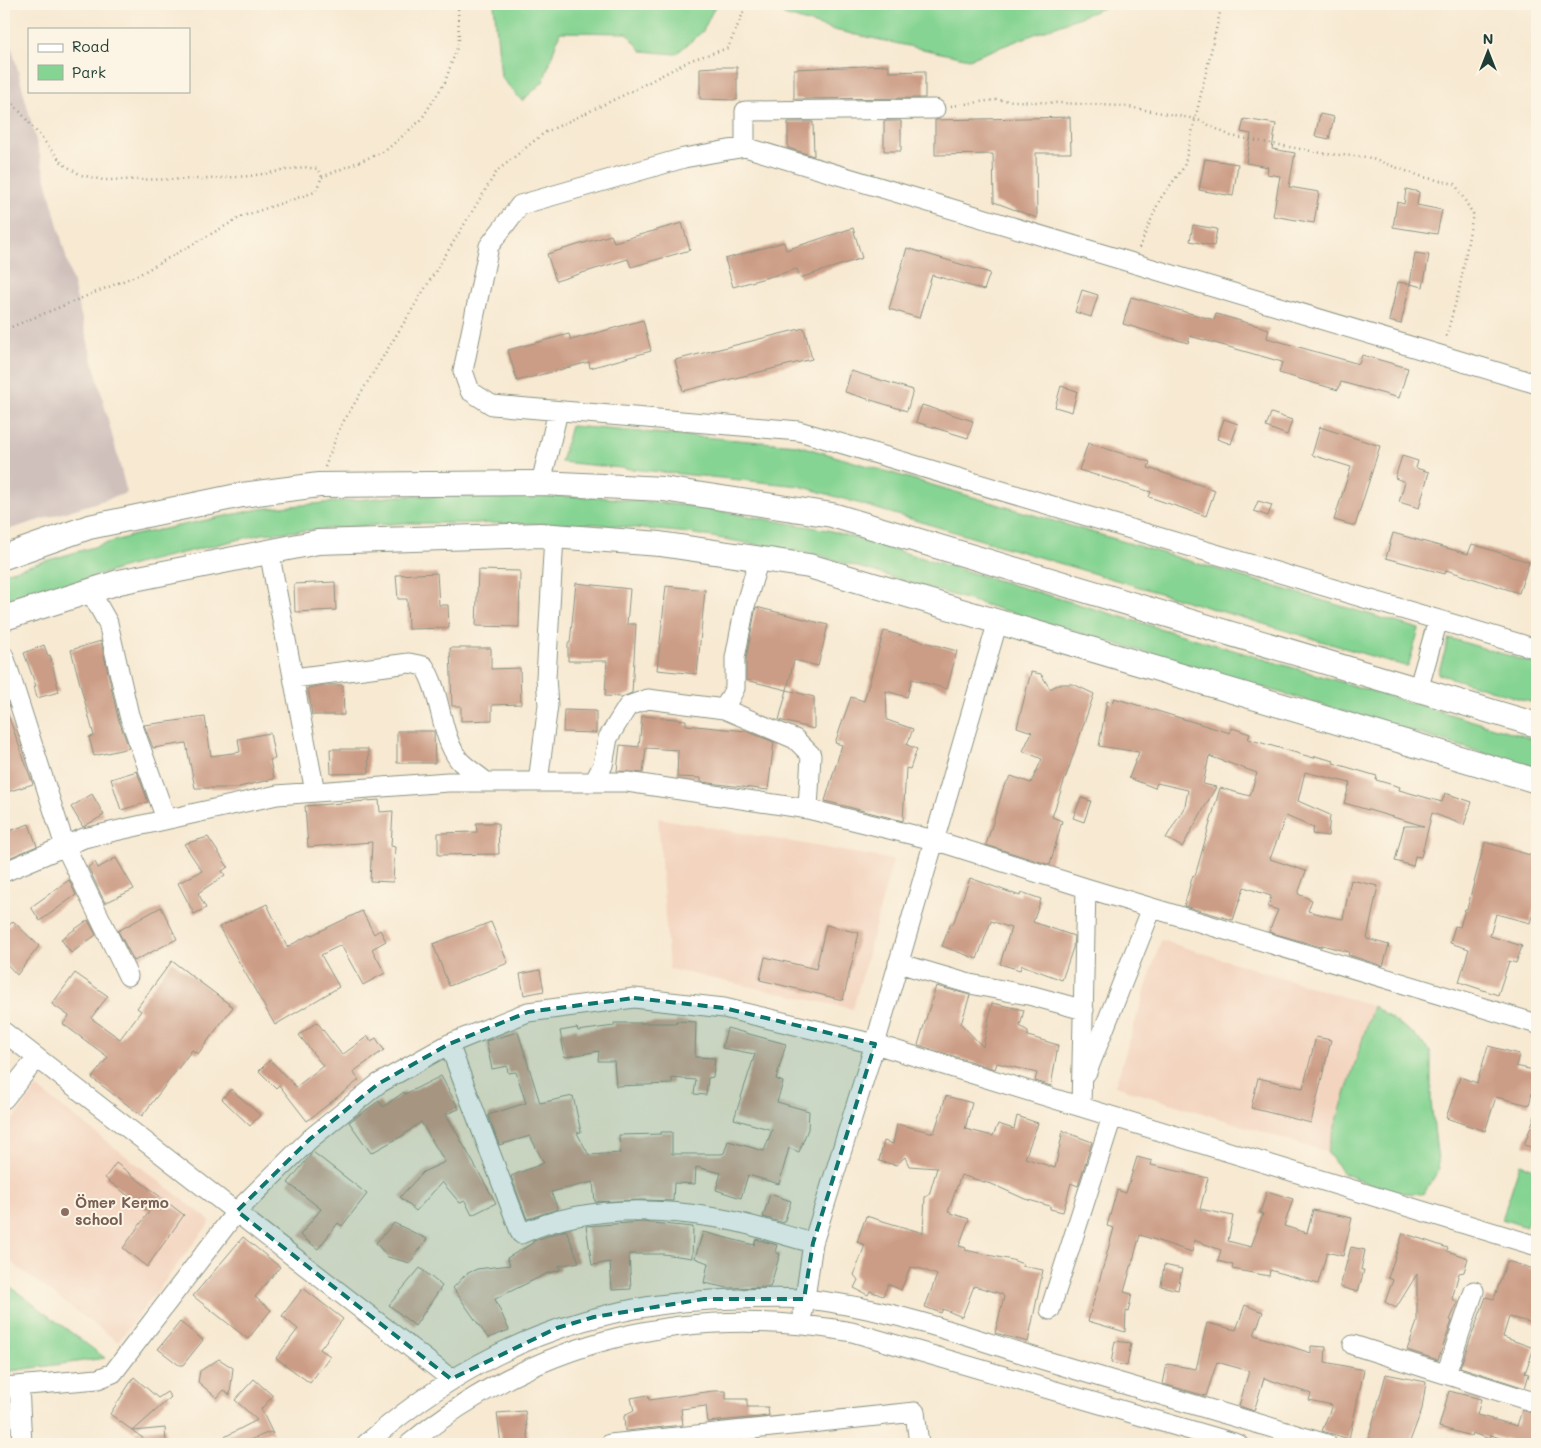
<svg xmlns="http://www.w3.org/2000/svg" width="1541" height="1448" viewBox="0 0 1541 1448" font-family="Mali,sans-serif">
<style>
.built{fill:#f3d4bf}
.industrial{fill:#cfc0bb}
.green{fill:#86d493;stroke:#528864}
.building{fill:#cc9d86}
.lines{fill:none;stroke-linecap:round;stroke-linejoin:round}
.minor-casing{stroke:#8b9383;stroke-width:21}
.major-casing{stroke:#8b9383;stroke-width:26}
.path{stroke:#8b9383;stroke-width:2.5;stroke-dasharray:1 4;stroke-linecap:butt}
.minor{stroke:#fff;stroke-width:19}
.major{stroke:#fff;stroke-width:24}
.marked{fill:#0f766e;fill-opacity:0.2;stroke:#0f766e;stroke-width:4;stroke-dasharray:10 6;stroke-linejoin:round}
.education-dot{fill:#8d6e63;stroke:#fcf5e5;stroke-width:2}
.labels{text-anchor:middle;stroke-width:4;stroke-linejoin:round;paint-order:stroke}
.education-label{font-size:15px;font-weight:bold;fill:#785e54;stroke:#fcf5e5;text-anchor:start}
</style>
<rect width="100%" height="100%" fill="#fcf5e5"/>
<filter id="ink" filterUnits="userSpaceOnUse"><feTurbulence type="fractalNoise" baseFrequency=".02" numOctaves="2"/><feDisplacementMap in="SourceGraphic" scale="10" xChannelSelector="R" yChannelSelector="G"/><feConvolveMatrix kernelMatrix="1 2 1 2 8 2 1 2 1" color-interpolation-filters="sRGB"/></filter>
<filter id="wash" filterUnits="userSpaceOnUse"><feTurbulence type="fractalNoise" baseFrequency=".0096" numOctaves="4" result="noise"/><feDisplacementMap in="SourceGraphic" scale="20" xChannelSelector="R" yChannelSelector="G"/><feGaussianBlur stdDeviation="1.12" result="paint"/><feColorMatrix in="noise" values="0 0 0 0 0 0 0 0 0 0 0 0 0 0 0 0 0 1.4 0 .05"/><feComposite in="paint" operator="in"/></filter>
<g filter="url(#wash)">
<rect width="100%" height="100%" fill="#f7e9d2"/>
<path class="built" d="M658 818 893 860 853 1009 669 969Z
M1161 940 1373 1006 1327 1152 1115 1086Z
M37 1088 211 1221 118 1342 4 1257V1132Z"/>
<path class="industrial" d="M4 17 127 493 4 531Z"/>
<path class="green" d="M494 4H716L703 31 676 54 642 51 627 33 560 32 543 82 522 101 501 77Z
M779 4H1114L969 59 834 30 784 15Z
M571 426 797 445 1419 629 1408 667 800 486 561 462Z
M489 495 598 497 691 506 828 530 1537 740V769L821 556 689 533 593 524 403 523 262 534 140 563 4 603V573L135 535 259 509 399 496Z
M1449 638 1537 664V704L1438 674Z
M1373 1006 1415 1035 1431 1053V1102L1439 1170 1423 1194 1388 1192 1343 1173 1327 1152Z
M1520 1164 1537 1170V1192L1526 1227 1502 1219Z
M4 1282 105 1358 4 1372Z"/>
<g id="blocks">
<path class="building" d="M889 65V72L925 71V98L794 99V69Z
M715 67H737V100L700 99V68Z
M1320 114 1334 117 1329 139 1315 136Z
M1070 117 1071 153H1036L1037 218 994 202 993 154 935 155V120Z
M1244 119 1276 124 1272 149 1295 153 1289 187 1319 192 1314 223 1273 216 1280 176 1267 174 1268 167 1246 163 1251 134 1241 132Z
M884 121H901V151H884Z
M788 122H813L814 156 788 148Z
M1205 159 1238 164 1233 196 1199 190Z
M1406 189 1419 192 1417 205 1442 210 1437 234 1393 227 1397 202 1404 204Z
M682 223 690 250 631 267 628 259 556 281 547 254 611 235 614 242Z
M1193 225 1217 229 1214 246 1190 241Z
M853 228 862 258 800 278 797 269 733 287 725 259 784 242 786 250Z
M907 248 990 273 984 290 932 275 919 318 889 309Z
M1415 253 1429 255 1423 287 1410 284Z
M1398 282 1410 284 1401 324 1389 321Z
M1082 290 1098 295 1091 317 1075 312Z
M1131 297 1214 320 1216 314 1269 329 1267 338 1359 364 1362 355 1408 368 1399 398 1341 382 1338 390 1279 373 1282 362 1190 336 1188 343 1123 324Z
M643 320 651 351 590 368 589 362 517 381 508 350 569 334 571 340Z
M804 328 812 359 683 391 675 360Z
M851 371 913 390 907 411 845 392Z
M1061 386 1077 391 1072 412 1055 407Z
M922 405 973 421 968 438 916 422Z
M1271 413 1292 420 1287 435 1266 427Z
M1224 419 1238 424 1231 444 1217 439Z
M1320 427 1380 446 1355 526 1334 520 1351 467 1312 455Z
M1088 443 1150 462 1148 468 1215 490 1206 516 1149 497 1151 492 1079 470Z
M1402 456 1418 461 1416 468 1429 472 1419 508 1399 502 1405 482 1395 478Z
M1258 501 1272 505 1268 516 1254 511Z
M1393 533 1468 554 1472 544 1529 562 1519 593 1446 570 1445 574 1386 558Z
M478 570 520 571 519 627 476 626Z
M437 573 439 605H448L449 628 408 629 407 599H398L396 575Z
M335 582 336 610 295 612 294 584Z
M576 583 630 589 627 624H636L632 693 622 697 605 696 607 661H568V643H570Z
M666 586 705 590 697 674 657 670Z
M756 607 828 625 818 666 794 660 787 690 746 680V659Z
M884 631 957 651 947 689 912 679 907 697 886 691 887 720 913 729 907 745 917 749 910 769 906 768 903 821 825 801 842 745 835 743 851 697 864 701Z
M101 641 118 718 129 748 94 756 89 737 94 736 71 650Z
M44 645 48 656 50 655 59 692 37 698 34 686H36L24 653Z
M450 648H491V669L520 668 521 704 492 705V720L461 721V706H452Z
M1031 672 1041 674 1050 689 1059 684H1073L1094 694 1052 817 1062 821 1050 865 986 845 1004 786 1011 776 1031 783 1042 759 1023 751 1032 732 1017 727Z
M325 685H343L344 715H312L308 688Z
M787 690 814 697V729L779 720Z
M1114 698 1230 733 1232 728 1250 734 1248 739 1314 758 1315 756 1334 761 1333 763 1377 776 1376 780 1400 787 1399 790 1442 802 1445 793 1472 802 1464 825 1432 813 1421 857 1415 856 1413 866 1395 861 1404 826H1424L1344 803 1350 783 1305 772 1298 801 1330 815 1328 836 1312 834 1314 828 1286 816 1270 859 1306 871 1298 894 1312 900 1308 911 1331 917 1343 919 1351 880 1378 886 1367 939 1389 945 1383 966 1348 955 1349 952 1322 945 1321 947 1269 932 1278 910 1268 907 1271 896 1244 887 1233 920 1184 906 1193 875 1195 876 1220 788 1250 796 1257 773 1209 756 1203 784 1216 787 1182 847 1166 838 1185 806 1188 790 1157 783 1155 788 1129 778 1139 752 1099 746 1107 701 1112 703Z
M4 704 33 784 4 793Z
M564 710 596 711V733L563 732Z
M642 716 686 720V725L746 731 774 742 768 790 701 782V778L677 777 678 750 646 748 643 773 617 771 620 745 639 747Z
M205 717 211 756 240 752 238 739 270 733 275 759 270 760 274 779 239 787V788H195L186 743 153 748 144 725Z
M397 731H434L435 763H397Z
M330 749H368L369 773 331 774Z
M137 771 148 802 121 810 111 779Z
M92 794 104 815 83 827 71 807Z
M1081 798 1091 801 1084 822 1073 818Z
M379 800 380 812 393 811 391 846 395 847 393 882 370 881 372 842 308 847 305 806Z
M476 823H498L499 854 438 855V833L477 832Z
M29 824 37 846 4 860V833Z
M208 837 228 867 222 871 225 875 198 893 206 908 194 914 178 883 202 871 184 844Z
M1485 842 1537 857V899L1530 923 1496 914 1490 936 1522 946 1516 963 1509 961 1498 995 1459 982 1469 949 1450 943 1455 926 1460 927 1465 909H1467Z
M116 858 134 889 105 903 88 867 95 862 98 868Z
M970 878 1020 896 1021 892 1041 899 1033 922 1074 936 1073 948 1062 980 1022 965 1020 970 1000 964 1011 928 991 921 977 959 942 946 951 923 953 924Z
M69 880 76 895 40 921 31 907Z
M267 904 287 947 311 934 312 935 362 911 374 934 380 930 386 941 372 949 385 973 363 985 341 945 321 955 339 987 275 1025 219 927Z
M161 907 177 939 134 961 118 931Z
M88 920 96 935 71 953 61 939Z
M13 921 39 946 17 975 4 961V932Z
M491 922 508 963 449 986 433 944Z
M826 925 859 933 843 1000 760 980 765 957 816 969Z
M172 961 233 1007 198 1054 192 1050 142 1116 92 1078 108 1057 63 1024 69 1016 52 1004 75 973 108 996 91 1018 120 1039 141 1011 137 1008Z
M540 970 544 991 524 995 520 974Z
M936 986 970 995 961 1024 983 1047 992 1003 1024 1010 1020 1026 1028 1031V1036L1058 1045 1051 1086 1035 1081 1037 1073 997 1063 995 1069 918 1045Z
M676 1021 696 1022 695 1057 715 1058 713 1077 708 1078 706 1095 694 1094 696 1080 672 1078V1084L616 1086 614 1061H598L599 1051 565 1057 560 1031 577 1028 578 1031 614 1026V1023H676Z
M317 1022 342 1055 368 1036 371 1041 376 1038 384 1050 353 1072 359 1080 307 1121 279 1085 276 1088 259 1071 270 1060 296 1087 323 1066 299 1035Z
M727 1028 786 1044 776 1079 783 1082 777 1102 809 1111 808 1129 799 1152 789 1148 779 1184 748 1175 741 1198 716 1190 721 1173 696 1167 695 1184 674 1183 673 1201 642 1200 595 1202 593 1182 551 1192 558 1209 527 1219 511 1176 544 1163 530 1136 499 1145 488 1115 526 1103 516 1072 508 1073 507 1066 492 1069 486 1041 518 1032 540 1103 573 1096 581 1132 577 1133 589 1155 620 1153 619 1135 661 1134V1132H672V1154H721L724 1153 728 1141 764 1151 772 1130 734 1119 755 1054 722 1048Z
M1316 1037 1331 1040 1311 1123 1251 1108 1258 1078 1303 1088Z
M1488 1046 1519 1054 1516 1066 1537 1071V1074L1529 1105 1496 1097 1485 1131 1446 1118 1460 1077 1477 1083Z
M441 1076 459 1109 446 1114 496 1203 472 1215 465 1201 460 1203 442 1182 416 1211 400 1197 423 1172 445 1162 421 1122 402 1136 371 1153 349 1122 379 1101 383 1107 404 1092 405 1094Z
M231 1089 260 1115 250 1126 222 1099Z
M946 1096 972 1103 965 1129 993 1136 998 1124 1014 1129 1017 1116 1038 1123 1025 1158 1055 1168 1063 1131 1092 1142 1078 1186 1071 1183 1063 1212 1050 1209V1206L1025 1199 994 1185 961 1175 948 1212 969 1219 959 1246 966 1248 965 1250 1012 1260 1023 1264 1022 1266 1043 1270 1028 1342 995 1333 1004 1297 1002 1294 974 1286 962 1317 943 1309 941 1313 925 1307 937 1275 922 1269 910 1267 901 1290 888 1284 883 1296 870 1291 868 1295 854 1288 858 1280 854 1275 865 1245 857 1242 866 1216 923 1233 925 1197 929 1195 937 1168 909 1166 905 1157 896 1165 879 1161 884 1141 893 1144 897 1124 934 1133Z
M1536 1113 1537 1114V1149L1524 1145Z
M313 1152 367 1194 342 1226 338 1223 318 1249 300 1235 321 1209 288 1183Z
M1137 1157 1152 1161 1151 1165 1208 1178 1200 1209 1233 1216 1228 1241 1251 1247 1263 1214 1260 1213 1267 1191 1293 1199 1284 1226 1307 1233 1313 1210 1352 1218 1343 1256 1327 1252 1318 1284 1270 1270 1269 1276 1232 1269 1233 1265 1218 1261 1221 1250 1194 1240 1192 1252 1140 1235 1124 1292 1132 1294 1128 1312 1126 1311 1125 1332 1088 1321 1114 1228 1107 1226 1117 1190 1126 1193Z
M116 1163 184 1215 147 1267 123 1248 149 1212 105 1178Z
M770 1194 791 1201 784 1223 763 1217Z
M642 1222 693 1227 692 1258 663 1254H629L631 1289 612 1290 610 1262 592 1265 586 1226Z
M394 1223 427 1239 410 1263 388 1257 376 1243Z
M566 1230 579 1262 559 1266 560 1270 546 1274 495 1299 509 1330 488 1338 453 1288 466 1274 477 1269 510 1265 507 1258 533 1243V1241Z
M703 1232 754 1245 756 1239 777 1245 775 1252 780 1254 770 1287 728 1288 704 1283 708 1263 695 1258Z
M1403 1233 1448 1248 1447 1251 1468 1258 1464 1272 1459 1273 1452 1299 1458 1302 1450 1320 1452 1321 1438 1360 1407 1350 1417 1322V1274L1396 1308 1385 1302 1393 1280 1388 1278Z
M243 1237 280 1267 255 1297 271 1310 248 1339 193 1296Z
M1351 1247 1365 1250 1361 1270H1364L1358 1292 1340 1287Z
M1507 1261 1537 1270V1324L1509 1317 1503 1337 1534 1348 1525 1373 1529 1374 1525 1388 1460 1367 1486 1297 1494 1299Z
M1164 1265 1182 1269 1178 1290 1161 1286Z
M420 1268 442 1286 415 1326 389 1305Z
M303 1288 343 1319 320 1349 330 1356 310 1383 276 1358 298 1329 282 1316Z
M1245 1305 1263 1312 1254 1335 1311 1353V1346L1326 1347 1325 1362 1364 1370 1349 1439 1322 1431 1332 1405 1309 1400 1311 1394 1264 1378 1254 1411 1239 1406 1249 1371 1217 1362 1206 1396 1163 1384 1167 1364 1196 1369 1207 1323 1236 1330Z
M180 1322 203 1340 183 1365H179L158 1349Z
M1115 1341 1131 1343 1127 1366 1111 1363Z
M219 1359 233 1368 230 1395 224 1390 217 1398 198 1382 200 1371Z
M1386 1374 1426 1382 1422 1409 1409 1444H1367Z
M134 1377 158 1398 167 1392 171 1397 133 1431 110 1414Z
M254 1379 273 1396 261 1409 273 1434 270 1432 240 1444H211L257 1420 235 1400Z
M713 1391H726V1399H747V1407H768L769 1416 708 1422 706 1406 681 1409 683 1425 625 1431 624 1416 634 1411 631 1398 648 1395 649 1400Z
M1449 1391 1481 1399 1477 1415 1517 1426 1522 1410 1537 1415V1444H1518L1491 1435 1490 1439 1472 1433 1471 1436 1439 1427Z
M525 1411 529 1444H501L497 1413Z
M165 1428 166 1444H151L133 1431Z"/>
</g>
</g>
<g filter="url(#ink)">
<use href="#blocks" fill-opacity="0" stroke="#8b9383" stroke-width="1"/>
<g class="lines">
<defs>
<path id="minor" d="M745 147V111L935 109
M1537 384 745 147 684 158 520 205 489 246 463 371 470 391 492 405 799 431 1537 649
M541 483 558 411
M269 551 315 792
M90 591 108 623 129 715 166 819
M4 656 65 846 128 976
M294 678 409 663 424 666C442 694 439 733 459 760 466 768 478 775 486 782
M1418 690 1438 620
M724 709 795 739 811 755 808 809
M538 782 548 705 546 678 554 536
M594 782 603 765 608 738 628 706 648 699 724 709 735 688V658L745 606 759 559
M4 872 84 838 277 795 448 782H627L808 809 934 840 1086 888 1537 1024
M898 963 970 984 1033 996 1084 1010
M4 1032 451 1379
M449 1044 521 1234C581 1206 652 1207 717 1218 749 1223 781 1235 813 1243
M1087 1072 1152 908
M4 1099 37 1058
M1081 1107 1086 888
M1050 1310 1112 1117
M803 1312 813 1243 875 1044 998 621
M1353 1345 1537 1403
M1446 1374 1474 1291
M19 1386 22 1444
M4 1387 98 1379 113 1373 237 1211 310 1139 378 1084 449 1044 528 1012 634 998 724 1008 875 1044 1537 1246
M366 1444C476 1348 592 1301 738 1299 770 1298 803 1297 835 1303 907 1314 977 1340 1047 1361 1140 1389 1233 1416 1327 1444
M409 1444C538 1338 689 1303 852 1332L1238 1444
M610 1444 915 1412 919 1444"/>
<path id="major" d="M4 557 89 527 242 495 319 485 541 483 663 489 832 515 1537 725
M4 618 119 582 318 542 540 535 660 544 809 566 1537 781"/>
</defs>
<use href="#minor" class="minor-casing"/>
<use href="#major" class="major-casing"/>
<path class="path" d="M4 92 63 164 81 175 103 180 207 179 250 176 304 167 318 169 322 177 315 192 243 216 140 274 4 330
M951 106 994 100 1123 106 1196 119 1231 136 1327 154 1367 157 1423 177 1455 184 1473 214 1459 291 1445 340
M322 177 385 151 421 120 445 82 459 42 458 4
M1139 248 1160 199 1184 167 1222 4
M325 467 340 427 497 171 544 133 626 94 691 60 728 48 747 4"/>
<use href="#minor" class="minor"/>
<use href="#major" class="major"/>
</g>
</g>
<path class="marked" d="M634 998 724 1008 875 1044 813 1243 804 1299H704L594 1317 557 1328 451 1379 237 1211 310 1139 378 1084 449 1044 528 1012Z"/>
<circle class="education-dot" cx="65" cy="1212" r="5"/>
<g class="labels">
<g class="education-label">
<text x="75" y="1208">Ömer Kermo<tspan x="75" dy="17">school</tspan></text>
</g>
</g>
<rect width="1541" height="1448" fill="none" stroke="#fcf5e5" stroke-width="20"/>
<rect x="28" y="28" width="162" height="65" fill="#fcf5e5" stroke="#a4ab9e"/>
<rect x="38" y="44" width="25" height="8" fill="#ffffff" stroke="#a4ab9e"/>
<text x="72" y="52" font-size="15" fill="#1f3d34">Road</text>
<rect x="38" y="65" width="25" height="15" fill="#86d493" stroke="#a4ab9e"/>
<text x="72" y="78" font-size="15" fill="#1f3d34">Park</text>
<g transform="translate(1488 52)" stroke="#fcf5e5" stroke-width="4" paint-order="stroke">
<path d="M0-4L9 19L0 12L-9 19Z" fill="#1f3d34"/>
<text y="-8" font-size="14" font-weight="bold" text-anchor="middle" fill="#1f3d34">N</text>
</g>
</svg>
